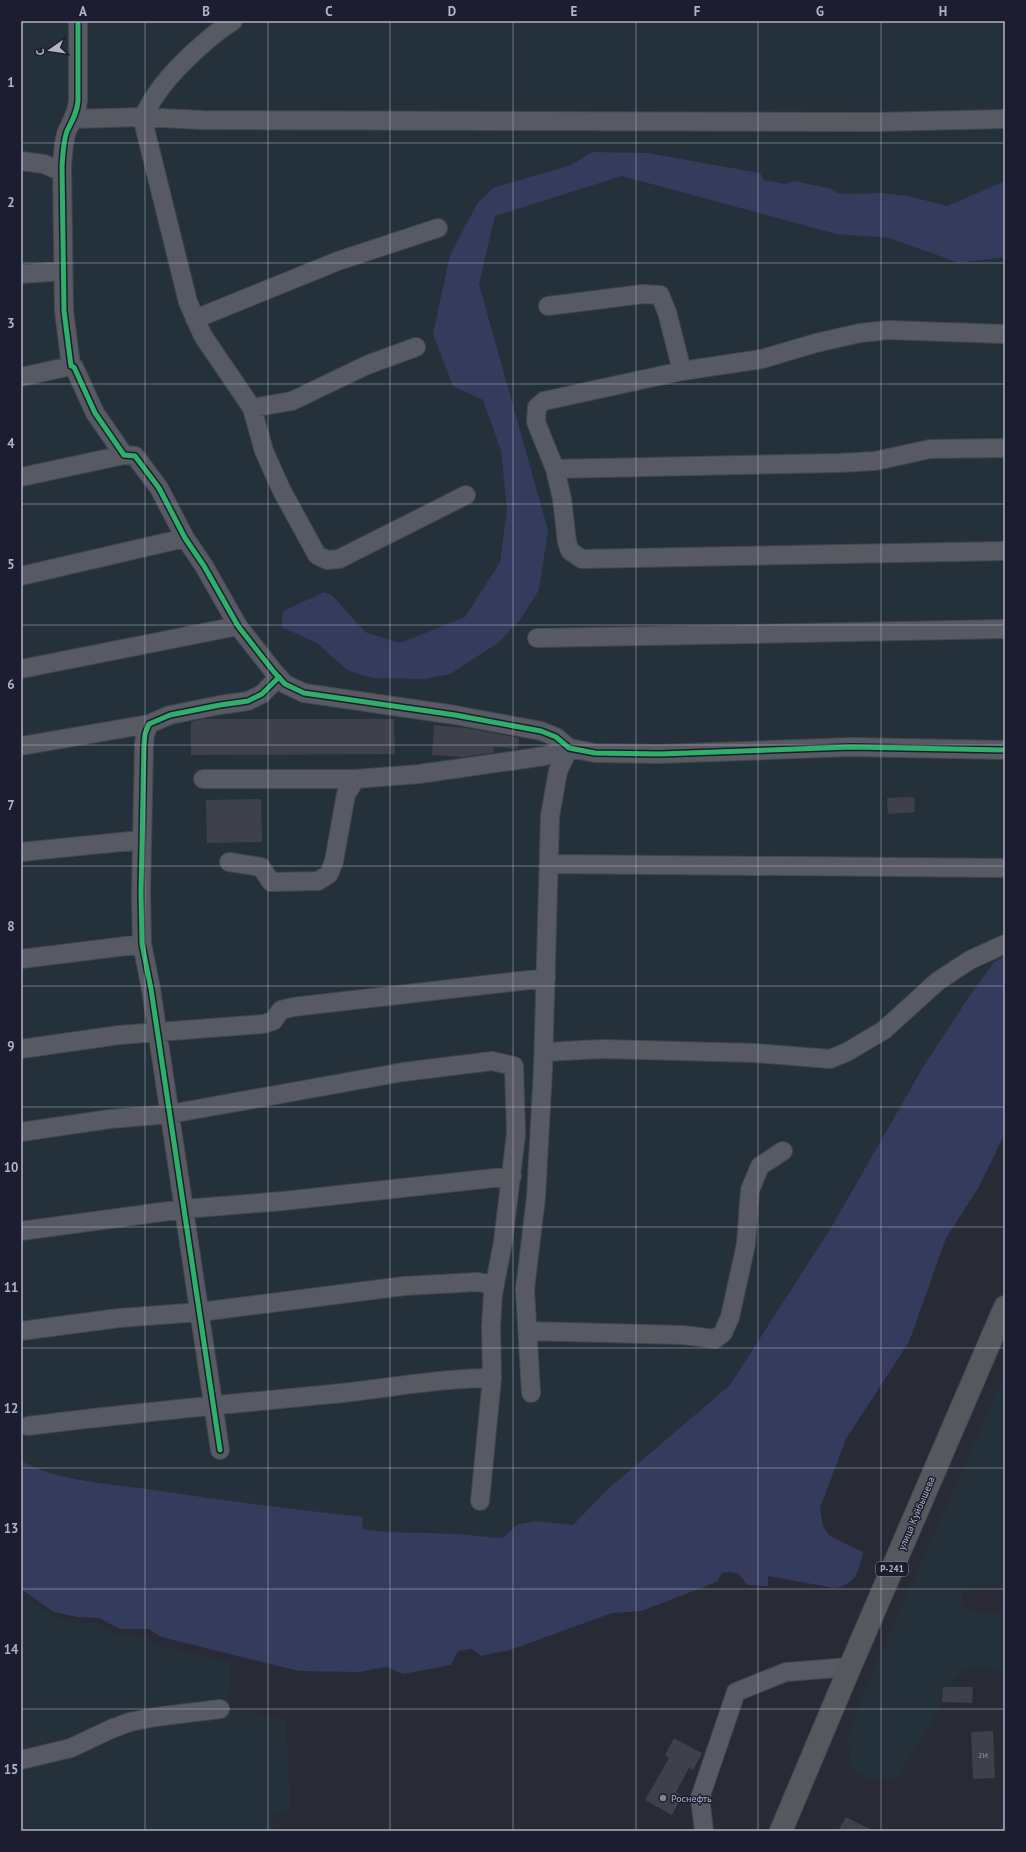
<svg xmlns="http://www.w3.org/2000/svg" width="1026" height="1852" viewBox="0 0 1026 1852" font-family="'PT Sans',sans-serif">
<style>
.green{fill:#25313a}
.water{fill:#353b5c}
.building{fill:#3e404a}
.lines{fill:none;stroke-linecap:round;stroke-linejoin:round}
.minor-casing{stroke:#45474f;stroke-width:20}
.highway-casing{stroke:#454650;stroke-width:24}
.minor{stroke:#575963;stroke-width:18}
.highway{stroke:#57585d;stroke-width:22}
.cycleway-casing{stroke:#1c1e2f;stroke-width:8}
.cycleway{stroke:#2db169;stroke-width:5}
.grid{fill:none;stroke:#b1b4c6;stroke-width:1;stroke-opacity:0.55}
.poi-dot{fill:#818493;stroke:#1c1e2f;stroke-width:1.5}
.labels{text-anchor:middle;stroke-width:3;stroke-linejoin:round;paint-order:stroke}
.number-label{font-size:8px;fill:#9497a7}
.shield{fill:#1c1e2f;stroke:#848799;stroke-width:1}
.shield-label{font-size:9px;font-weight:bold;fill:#b1b4c6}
.street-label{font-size:10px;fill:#b1b4c6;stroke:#1c1e2f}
.poi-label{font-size:10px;fill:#b1b4c6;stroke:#1c1e2f;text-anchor:start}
.neatline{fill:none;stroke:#b1b4c6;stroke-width:1.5}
.grid-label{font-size:13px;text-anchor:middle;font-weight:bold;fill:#b1b4c6}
</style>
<rect width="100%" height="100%" fill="#282a35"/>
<path class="green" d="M21 21H1005V181L947 206 909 196 883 193 840 194 828 188 794 181 785 184 764 180 760 173 648 153 592 152 571 165 493 188 453 386 483 400 501 451 507 510 500 562 465 617 400 643 365 632 332 595 324 592 283 611 281 627 317 643 347 670 399 677 425 679 548 530 479 284 495 216 622 176 836 234 889 238 959 263 1005 257V956L994 962 972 992 923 1067 832 1226 730 1385 608 1489 573 1525 536 1521 518 1524 504 1538C487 1538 471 1534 454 1534 422 1532 394 1534 362 1529L363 1517C290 1509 217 1500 145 1489 103 1483 59 1481 21 1461Z
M1005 1373V1587H972L963 1590 962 1605C980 1614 985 1616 1005 1612V1670L993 1668H965L950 1686 930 1724 897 1778 871 1780 852 1769 848 1741 857 1708Z
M21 1596 51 1615 72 1622 98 1623 118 1635 147 1636 157 1645 231 1662 228 1709 286 1719 291 1810 272 1815 274 1831H21Z"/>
<path class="water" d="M592 152 648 153 760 173 764 180 785 184 794 181 828 188 840 194 883 193 909 196 947 206 1005 181V257L959 263 889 238 836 234 622 176 495 216 479 284 548 530 539 590 520 620 498 643 450 674 425 679 372 678 347 670 317 643 281 627 283 611 324 592 332 595 365 632 400 643 465 617 500 562 507 510 501 451 483 400 453 386 433 334 450 255 477 204 493 188 571 165Z
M1005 956V1133L979 1187 946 1238 909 1342 846 1439 820 1508 823 1526 830 1536 863 1552C859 1571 855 1586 834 1588L768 1576V1586L747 1585C739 1573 737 1571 722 1573L717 1582 641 1611 612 1613 510 1650 481 1656 472 1649 458 1651 451 1665 403 1674 387 1667 359 1672 299 1671 161 1637 149 1629H120L99 1618 78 1617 54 1612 21 1589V1461C59 1481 104 1483 147 1489 219 1500 291 1509 363 1517L362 1529C393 1534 423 1532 454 1534 471 1534 487 1538 503 1538L518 1524 536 1521 573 1525 608 1489 730 1385 832 1226 923 1067 972 992 994 962Z"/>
<path class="building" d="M202 719H394L395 754 191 755V722Z
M434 725 467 728 519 738 518 749 494 747 493 753 462 757 432 755Z
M914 797 915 812 888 814 887 798Z
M261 799 262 842 207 843 206 800Z
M943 1687H973L972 1703 942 1702Z
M993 1731 995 1778 973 1779 971 1732Z
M674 1738 702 1753 693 1770 689 1768 676 1792 682 1796 672 1815 645 1800 669 1758 665 1755Z
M846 1817 874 1831H838Z"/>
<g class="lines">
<defs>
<path id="minor" d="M78 21V101C77 113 72 121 67 131 63 142 63 154 62 166L64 311 71 366 74 367 95 413 124 455 135 456 159 488 185 538 204 566 238 626 274 672 285 684 304 693 455 715 541 731 556 737 569 748 595 753 660 754 851 747 1005 750
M73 119 142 117C147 111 150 103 155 96 171 71 208 37 233 21
M21 161 44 164 62 172
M21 274 63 271
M548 306 643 294 660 295 667 312 682 371
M195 319 338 261 438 228
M1005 334 888 330 860 333 816 343 762 359 682 371 544 401 537 407 536 422 555 469 562 499 567 542 570 551 582 559 1005 551
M21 377 71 366
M252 408 292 401 367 365 416 347
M555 469 838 463 875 461 930 449 1005 448
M21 477 124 455
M466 495 339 559 327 560 317 555 282 491 264 451 252 408 203 336 188 302 142 117 202 120 876 122 1005 119
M21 576 185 538
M537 638 1005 629
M21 669 238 626
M21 746 149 724
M203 779H356L419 774 545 756 569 748
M21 852 141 840
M229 862 261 867 271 882 318 881 329 874 334 861 346 794 356 779
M549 864 1005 868
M21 959 142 944
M21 1049 119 1035 263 1024 273 1021 281 1010 293 1007 546 978
M544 1052 603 1049 755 1053 830 1059 847 1052 884 1030 938 981 970 960 1005 944
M21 1132 110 1119 170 1114 403 1072 492 1061 514 1066 516 1134 503 1242 493 1294 491 1327 492 1378 480 1501
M21 1231 184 1209 283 1201 512 1176
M21 1331 119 1318 200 1312 404 1286 477 1282 495 1285
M528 1331 683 1335 715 1339 723 1333 730 1317 741 1267 746 1244 750 1190 760 1166 783 1151
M531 1393 525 1289 536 1197 543 1069 550 816 558 771 569 748
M28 1426C129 1413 231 1404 332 1394 385 1389 439 1378 492 1378
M220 1450 151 989 142 944 141 893 144 745 145 734 149 724 170 715 220 705 248 701 262 694 279 677
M21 1760 71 1748 111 1729 130 1722 155 1717 220 1709
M704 1831 700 1798 736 1692 786 1672 850 1667"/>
<path id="highway" d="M781 1831 850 1667 1005 1307"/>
</defs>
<use href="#minor" class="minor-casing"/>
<use href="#highway" class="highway-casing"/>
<use href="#minor" class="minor"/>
<use href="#highway" class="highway"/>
<defs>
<path id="cycleway" d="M78 21V101C77 113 72 121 67 131 63 142 63 154 62 166L64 311 71 366 74 367 95 413 124 455 135 456 159 488 185 538 204 566 238 626 274 672 285 684 304 693 455 715 541 731 556 737 569 748 595 753 660 754 851 747 1005 750
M220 1450 151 989 142 944 141 893 144 745 145 734 149 724 170 715 220 705 248 701 262 694 279 677"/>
</defs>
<use href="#cycleway" class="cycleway-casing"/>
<use href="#cycleway" class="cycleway"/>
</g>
<path class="grid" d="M145 21V1831M268 21V1831M390 21V1831M513 21V1831M636 21V1831M758 21V1831M881 21V1831M21 143H1005M21 263H1005M21 384H1005M21 504H1005M21 625H1005M21 745H1005M21 866H1005M21 986H1005M21 1107H1005M21 1227H1005M21 1348H1005M21 1468H1005M21 1589H1005M21 1709H1005"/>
<circle class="poi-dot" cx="663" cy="1798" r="4"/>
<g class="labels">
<g class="number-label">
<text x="983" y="1758">2И</text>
</g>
<rect class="shield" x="876" y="1562" width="32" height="14" rx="3"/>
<g class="shield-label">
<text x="892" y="1572">Р-241</text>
</g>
<g class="street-label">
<text transform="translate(916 1513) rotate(-67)" y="4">улица Куйбышева</text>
</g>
<g class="poi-label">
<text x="671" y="1802">Роснефть</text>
</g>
</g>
<rect width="1026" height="1852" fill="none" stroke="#1c1e2f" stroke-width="44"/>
<g transform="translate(50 50) rotate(257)" stroke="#1c1e2f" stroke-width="3" paint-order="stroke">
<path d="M0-3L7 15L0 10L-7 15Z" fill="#b1b4c6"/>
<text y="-6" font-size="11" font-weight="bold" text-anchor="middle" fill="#b1b4c6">С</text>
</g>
<rect x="22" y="22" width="982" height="1808" class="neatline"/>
<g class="grid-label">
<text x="83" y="16">A</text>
<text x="206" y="16">B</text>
<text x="329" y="16">C</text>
<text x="452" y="16">D</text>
<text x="574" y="16">E</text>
<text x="697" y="16">F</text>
<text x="820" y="16">G</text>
<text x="943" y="16">H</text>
<text x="11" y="87">1</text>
<text x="11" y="207">2</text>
<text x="11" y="328">3</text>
<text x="11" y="448">4</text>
<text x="11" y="569">5</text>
<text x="11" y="689">6</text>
<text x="11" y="810">7</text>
<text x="11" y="931">8</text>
<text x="11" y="1051">9</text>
<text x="11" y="1172">10</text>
<text x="11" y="1292">11</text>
<text x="11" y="1413">12</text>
<text x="11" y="1533">13</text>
<text x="11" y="1654">14</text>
<text x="11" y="1774">15</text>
</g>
</svg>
